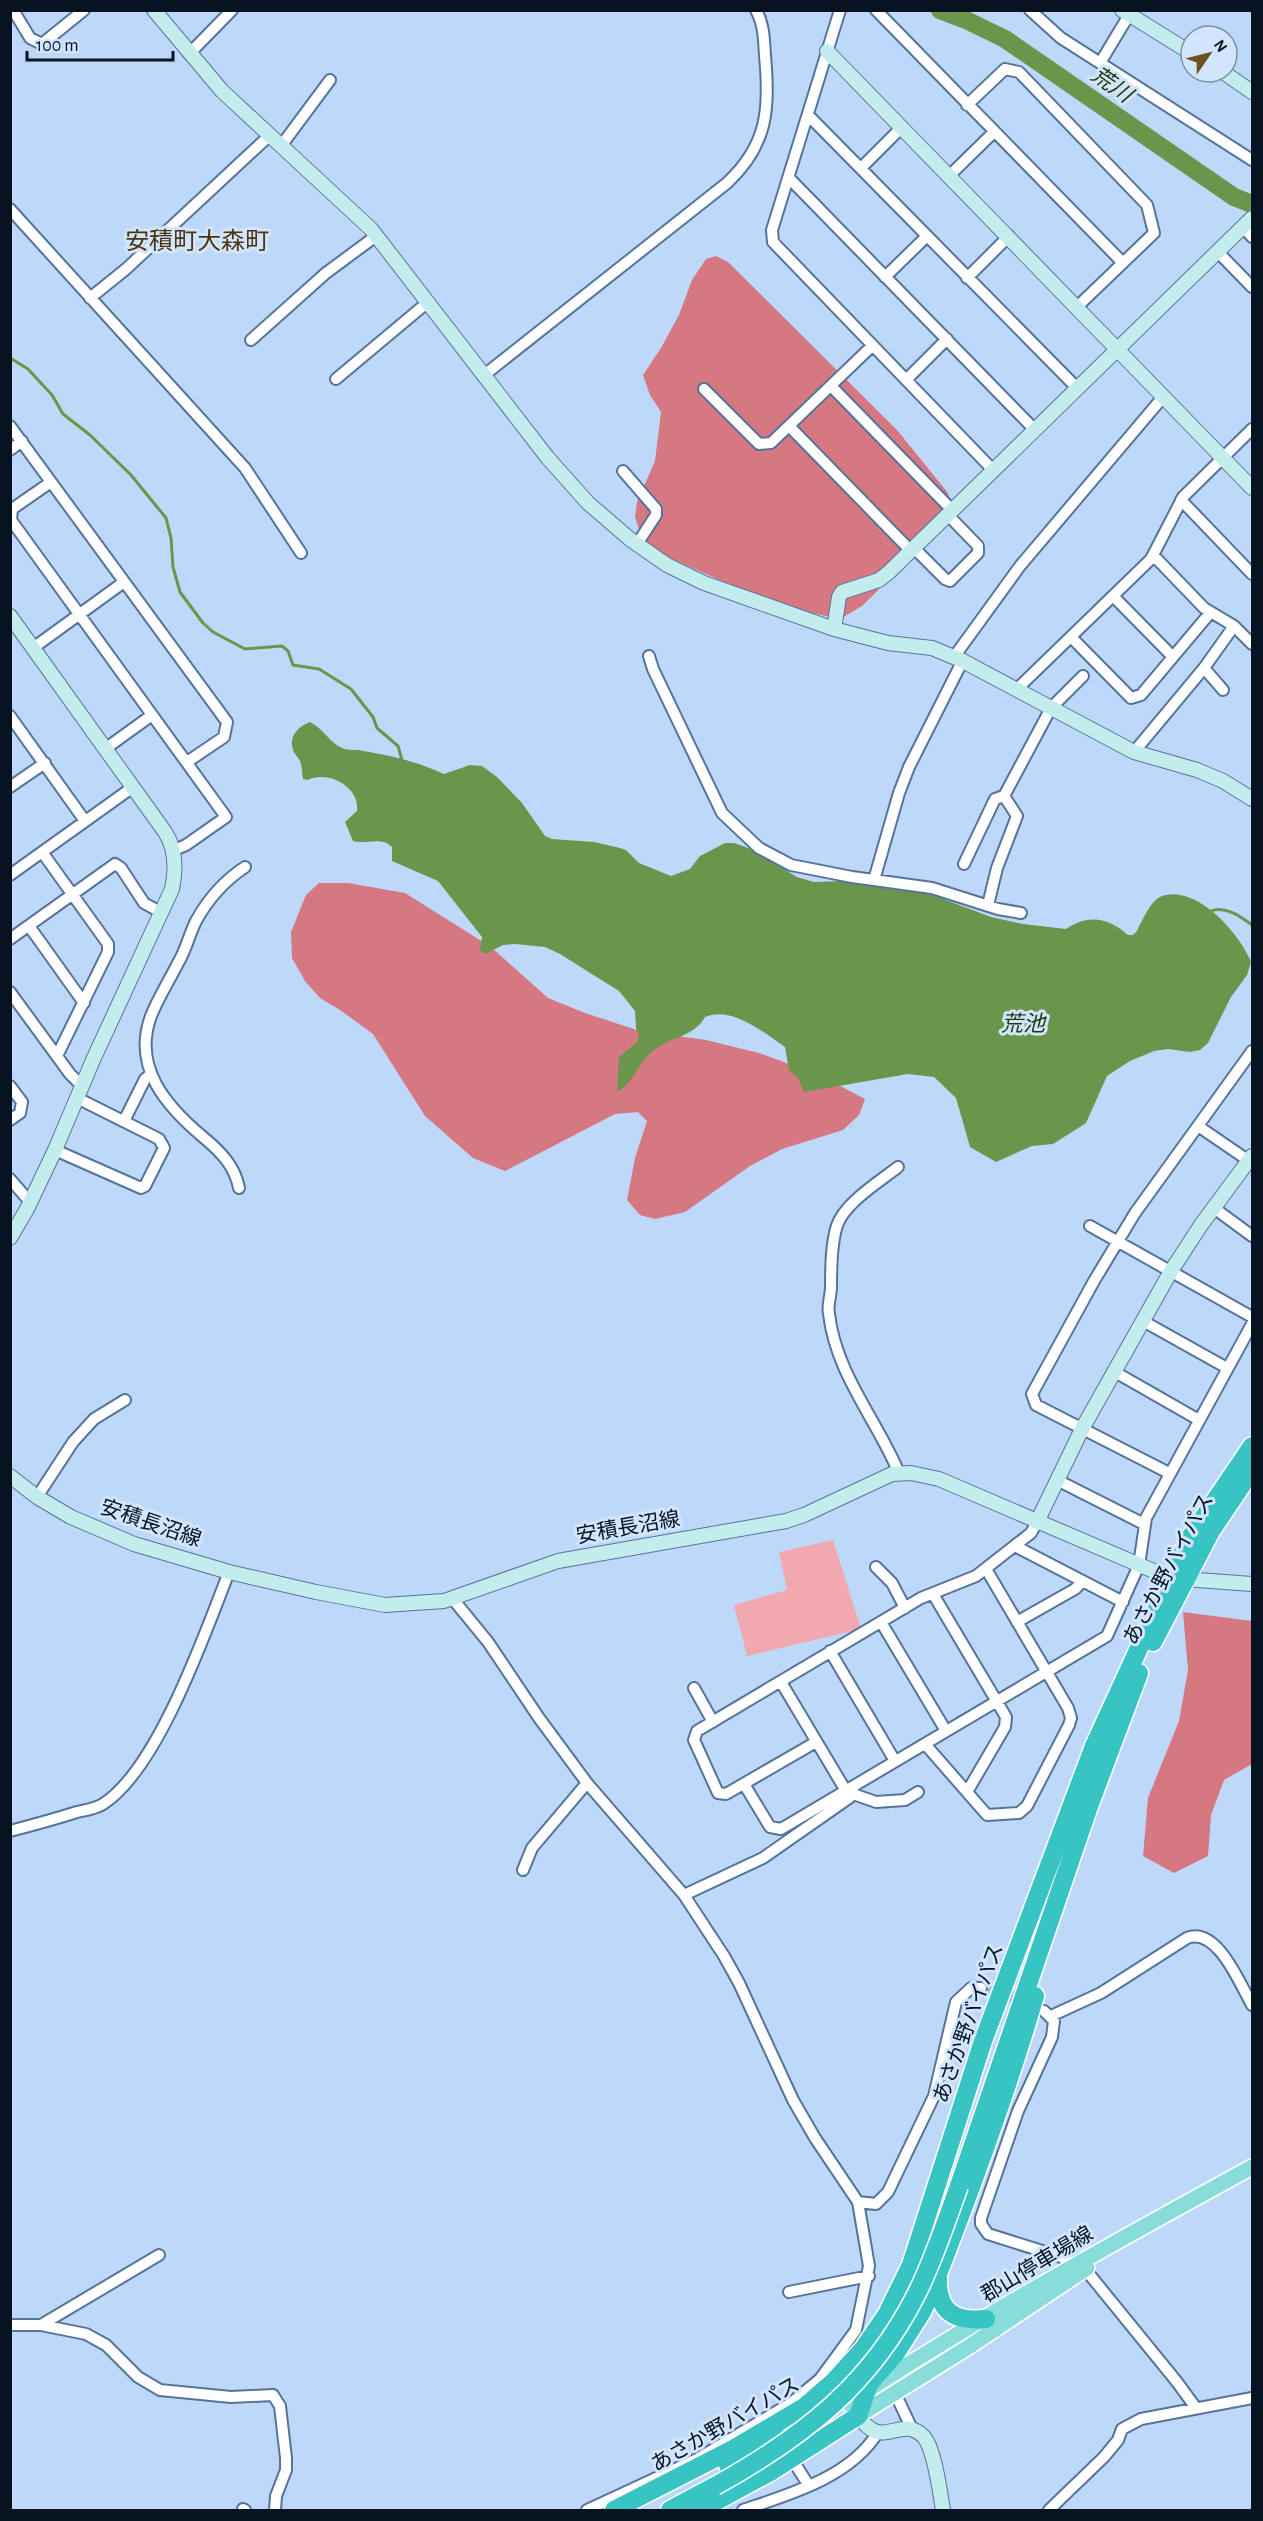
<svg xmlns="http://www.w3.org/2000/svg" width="1263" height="2521" viewBox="0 0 1263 2521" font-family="'Alegreya Sans','Noto Sans JP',sans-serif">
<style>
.green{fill:#f1a9af}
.forest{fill:#d57882}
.water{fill:#6a964c}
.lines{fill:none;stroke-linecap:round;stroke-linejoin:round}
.stream{stroke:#6a964c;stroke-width:3}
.river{stroke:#6a964c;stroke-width:18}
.street-tunnel{stroke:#a3bad9;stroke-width:10;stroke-dasharray:10 5;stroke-linecap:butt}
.street-casing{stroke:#567499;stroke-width:14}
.secondary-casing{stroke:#567499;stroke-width:16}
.primary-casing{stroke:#fff;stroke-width:18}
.highway-casing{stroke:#fff;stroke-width:21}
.street{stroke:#fff;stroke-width:10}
.secondary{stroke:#c3eded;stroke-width:14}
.primary{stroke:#88dcda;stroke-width:15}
.highway{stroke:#38c4c2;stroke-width:18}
.highway-bridge-casing{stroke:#fff;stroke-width:21;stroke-linecap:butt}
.highway-bridge{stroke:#38c4c2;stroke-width:18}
.labels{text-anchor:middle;stroke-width:6;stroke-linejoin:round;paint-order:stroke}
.street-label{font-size:21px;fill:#071321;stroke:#d1e5fe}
.water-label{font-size:22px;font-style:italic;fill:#1b3800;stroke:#d1e5fe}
.quarter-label{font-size:24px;fill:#4b3410;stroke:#d1e5fe}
</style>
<rect width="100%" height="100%" fill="#bed8f9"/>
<path class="green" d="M833 1540 861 1629 747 1656 734 1605 787 1590 779 1552Z"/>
<path class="forest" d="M716 256 728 262 897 430 948 493 951 510 942 527 862 606 840 619 793 609 722 581 645 547 635 517 637 502 655 461 661 412 650 395 643 375 661 348 679 315 692 280 706 259Z
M319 883H348L405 893 491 947 548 998 585 1013 640 1031 706 1040 759 1053 819 1075 865 1099 859 1115 843 1130 782 1149 750 1166 685 1212 655 1219 640 1215 627 1200 635 1158 647 1121 638 1112 615 1114 505 1171 473 1158 425 1116 373 1034 340 1010 320 998 305 981 292 958 291 932 306 895Z
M1183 1612 1252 1621V1764L1224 1780 1211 1815 1208 1856 1174 1873 1143 1856 1148 1798 1179 1721 1188 1670Z"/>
<path class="water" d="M310 722C323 728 330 743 342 748 349 751 356 749 364 751 393 756 418 762 444 774L470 765 482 766 497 777 522 803 545 836 552 839 594 842 620 848 626 850 639 863 671 876 690 869 700 856 725 843H734L751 849 797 877 814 882 842 881 930 894 991 917 1023 924 1066 929C1088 914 1108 917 1128 935H1133L1137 931C1142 921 1150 902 1160 897 1195 882 1240 934 1251 962L1247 975 1231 997 1208 1043 1200 1050 1190 1052 1168 1049 1154 1051 1130 1061 1107 1076 1086 1123 1053 1144 1032 1146 996 1162 970 1147 956 1098 934 1077 908 1074 804 1092 798 1078 789 1070 785 1047C763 1032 732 1006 705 1017 694 1037 670 1037 654 1050 638 1062 634 1083 617 1092L619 1057 637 1042 639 1036 636 1028 635 1011 619 991 560 954 545 947 515 944 503 945 485 954 480 950 482 937 438 881 392 861V847C380 836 367 845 353 841L345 822 357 811C360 787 328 770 308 780L303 779C302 773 302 769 301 764 300 759 296 756 294 752 287 738 298 726 310 722Z"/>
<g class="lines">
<path class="stream" d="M10 358 28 369 52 395 63 414 90 435 131 475 166 518 171 538 173 567 180 592 203 623 213 632 245 649 282 646 288 651 293 665 319 669 351 689 373 717 377 728 398 746 402 760
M1209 912C1223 904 1240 916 1252 925"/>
<path class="river" d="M940 10 966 20 1005 39 1234 197 1252 204"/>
<path class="street-tunnel" d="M981 1988 1024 2003"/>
<defs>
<path id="street" d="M840 10 772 230 773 242 993 470
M876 10 1122 262
M1030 10 1061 38 1252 160
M15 13 30 38 42 44 84 10
M189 54 232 10
M1100 63 1129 15
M967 105 1005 69 1019 72 1147 205 1154 233 1078 306
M808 115 1077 388
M281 146 330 80
M861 168 902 127
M950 175 994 132
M789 178 1034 429
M10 209 245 468 301 553
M1243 227 1252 237
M1218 252 1252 287
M885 277 927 236
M967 278 1009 236
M90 298 126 269 270 135
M251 340 326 273 376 236
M483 376 727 183C768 145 770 108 765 56 764 40 764 24 756 10
M336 379 428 302
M906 380 947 339
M831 386 952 510
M704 389 759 444 771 443 872 346
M10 426 227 722 224 737 187 762
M790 427 910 550
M10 450 22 441
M623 471 656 509V515L637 544
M51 482 12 509 11 520 226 817 186 845 172 851
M1181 500 1252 574
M913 547 945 579 950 581 978 553V546L947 514
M1154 556 1204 608 1234 626 1252 644
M1113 596 1173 657
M1071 637 1131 698 1141 695 1210 613
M33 648 124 582
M649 656 653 669 722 813 759 848 791 865 852 877 932 888 998 909 1021 913
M954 657 1020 566 1163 397
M1204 668 1223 690
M1017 689 1151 559 1183 497 1252 429
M10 716 85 821
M105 749 152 715
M1134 752 1204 668 1234 626
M10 787 45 763
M1004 796 1051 708 1083 676
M42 852 108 944V952L57 1056
M964 864 995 799 1004 796
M10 875 133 787
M874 880 899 793 909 767 963 660
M988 905 997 868 1017 816 1004 796
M29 926 84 1003
M10 939 115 864 121 868 144 903 160 912
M10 992 70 1074 82 1086
M10 1086 22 1102 20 1113 10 1120
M124 1121 145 1079 151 1074
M1198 1126 1252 1163
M55 1150 141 1188 145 1186 164 1148 159 1139 77 1098
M898 1167C880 1181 850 1200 840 1219 831 1234 831 1270 831 1287 831 1296 827 1305 829 1314 836 1374 877 1420 899 1473
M10 1179 30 1202
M239 1188C235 1166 220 1151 203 1137 166 1106 132 1067 151 1016 158 998 169 981 178 963 186 950 189 935 196 921 208 899 224 881 245 867
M1214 1208 1252 1236
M1090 1226 1252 1317
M1143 1321 1227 1368
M1115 1372 1199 1420
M1169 1473 1036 1405 1032 1394 1094 1281 1135 1213 1252 1051
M1057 1480 1144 1524
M37 1497 73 1442 94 1419 125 1400
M1015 1546 1123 1602
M876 1567 892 1583 905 1608
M933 1594 1006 1717 1005 1727 967 1792
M452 1598 488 1642 539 1718 587 1783 684 1895 724 1956 739 1983 793 2100 815 2138 858 2202 869 2266 856 2330 820 2379 791 2403 697 2459 587 2510
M881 1622 946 1731
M1017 1622 1075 1589 1083 1581
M830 1651 895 1761
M781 1682 846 1791
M694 1688 713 1722
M816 1742 726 1794 718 1793 694 1740 697 1731 921 1598 976 1576 1031 1533 1037 1522
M925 1744 987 1815 1019 1813 1027 1806 1069 1725 1071 1718 1068 1708 986 1569
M744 1784 770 1827 781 1829 1107 1636 1139 1565 1146 1518 1252 1324
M853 1794 876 1802 905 1800 918 1792
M10 1831C33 1825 55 1819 77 1812 86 1810 95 1809 103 1804 158 1769 205 1633 229 1572
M523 1870 532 1848 587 1783
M684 1895 763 1858 849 1798 853 1794V1789
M1044 2011 1054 2021 1052 2037 1018 2111 981 2218V2224L988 2234 1061 2257 1085 2269 1177 2382 1196 2408
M1051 2016 1101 1993 1187 1938C1217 1926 1240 1984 1252 2005
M858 2202 876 2204 888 2192 934 2096 956 2002 971 1988H981
M789 2292 869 2276
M10 2325H41L86 2334 106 2345 138 2377 160 2390 231 2397 273 2395 280 2406 286 2458V2470L276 2496 275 2510
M41 2325 159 2255
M895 2393 913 2431
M792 2459 809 2486
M243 2509 245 2510
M743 2510C790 2494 851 2477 878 2432
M1049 2510 1104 2457 1118 2440 1122 2429 1141 2419 1252 2398"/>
<path id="secondary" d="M154 10 222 91 371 229 547 457 588 503 631 540 667 565 704 583 834 629 888 643 932 648 961 660 1134 752 1197 770 1223 781 1252 799
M1122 10 1191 53
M827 51 1252 488
M1223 72 1252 92
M10 616 165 832C176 849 176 870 172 889L93 1060 55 1150 27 1209 10 1238
M834 629 839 597 842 592 879 580 888 573 1252 218
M10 1476 37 1497 71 1517 134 1544 229 1572 316 1592 385 1605 444 1601 558 1561 786 1521 804 1515 892 1474 911 1473 939 1479 1170 1578 1252 1584
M1037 1522 1082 1429 1171 1271 1201 1225 1252 1156
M852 2408C857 2415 863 2424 871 2429 887 2441 905 2417 924 2437 935 2450 940 2493 943 2510"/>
<path id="primary" d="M848 2403C979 2317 1115 2242 1252 2167
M858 2416 970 2346 1087 2268"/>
<path id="highway" d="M1153 1642 1211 1531 1252 1470
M959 2186 1088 1809 1139 1673
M938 2277C937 2312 954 2322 986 2319
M728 2465 780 2438
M614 2510 733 2449 804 2407 833 2382 863 2349 887 2314 911 2265 983 2041 1094 1746 1189 1539 1252 1446
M670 2510 715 2486
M700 2510 772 2471 858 2416 869 2384 896 2353 922 2312 929 2297C968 2198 1005 2098 1035 1996"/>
</defs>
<use href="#street" class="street-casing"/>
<use href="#secondary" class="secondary-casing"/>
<use href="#primary" class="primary-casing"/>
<use href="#highway" class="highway-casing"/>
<use href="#street" class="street"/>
<use href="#secondary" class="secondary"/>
<use href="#primary" class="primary"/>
<use href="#highway" class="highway"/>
<defs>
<path id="highway-bridge" d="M715 2486C803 2437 871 2385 917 2293 934 2259 946 2222 959 2186"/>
</defs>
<use href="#highway-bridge" class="highway-bridge-casing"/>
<use href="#highway-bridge" class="highway-bridge"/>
</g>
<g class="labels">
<g class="street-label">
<text transform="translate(151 1523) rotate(19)" y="7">安積長沼線</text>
<text transform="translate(628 1527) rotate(-10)" y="7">安積長沼線</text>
<text transform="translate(1168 1569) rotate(-62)" y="7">あさか野バイパス</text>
<text transform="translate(968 2023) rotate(-70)" y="7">あさか野バイパス</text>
<text transform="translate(1037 2264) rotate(-31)" y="7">郡山停車場線</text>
<text transform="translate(725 2424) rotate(-30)" y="7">あさか野バイパス</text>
</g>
<g class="water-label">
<text transform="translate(1112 84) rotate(35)" y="8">荒川</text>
<text x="1023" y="1031">荒池</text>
</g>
<g class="quarter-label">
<text x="197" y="249">安積町大森町</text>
</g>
</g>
<rect width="1263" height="2521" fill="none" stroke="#071321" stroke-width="24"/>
<g transform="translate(1209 54) rotate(55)"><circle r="28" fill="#d1e5fe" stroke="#8091a6" stroke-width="1.5"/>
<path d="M0-4.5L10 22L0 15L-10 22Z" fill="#6f5025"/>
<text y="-9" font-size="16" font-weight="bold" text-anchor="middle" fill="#071321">N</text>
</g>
<path d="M27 51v9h146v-9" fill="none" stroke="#071321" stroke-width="3"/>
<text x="36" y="51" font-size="18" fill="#071321" stroke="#d1e5fe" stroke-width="4.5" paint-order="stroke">100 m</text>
</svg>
